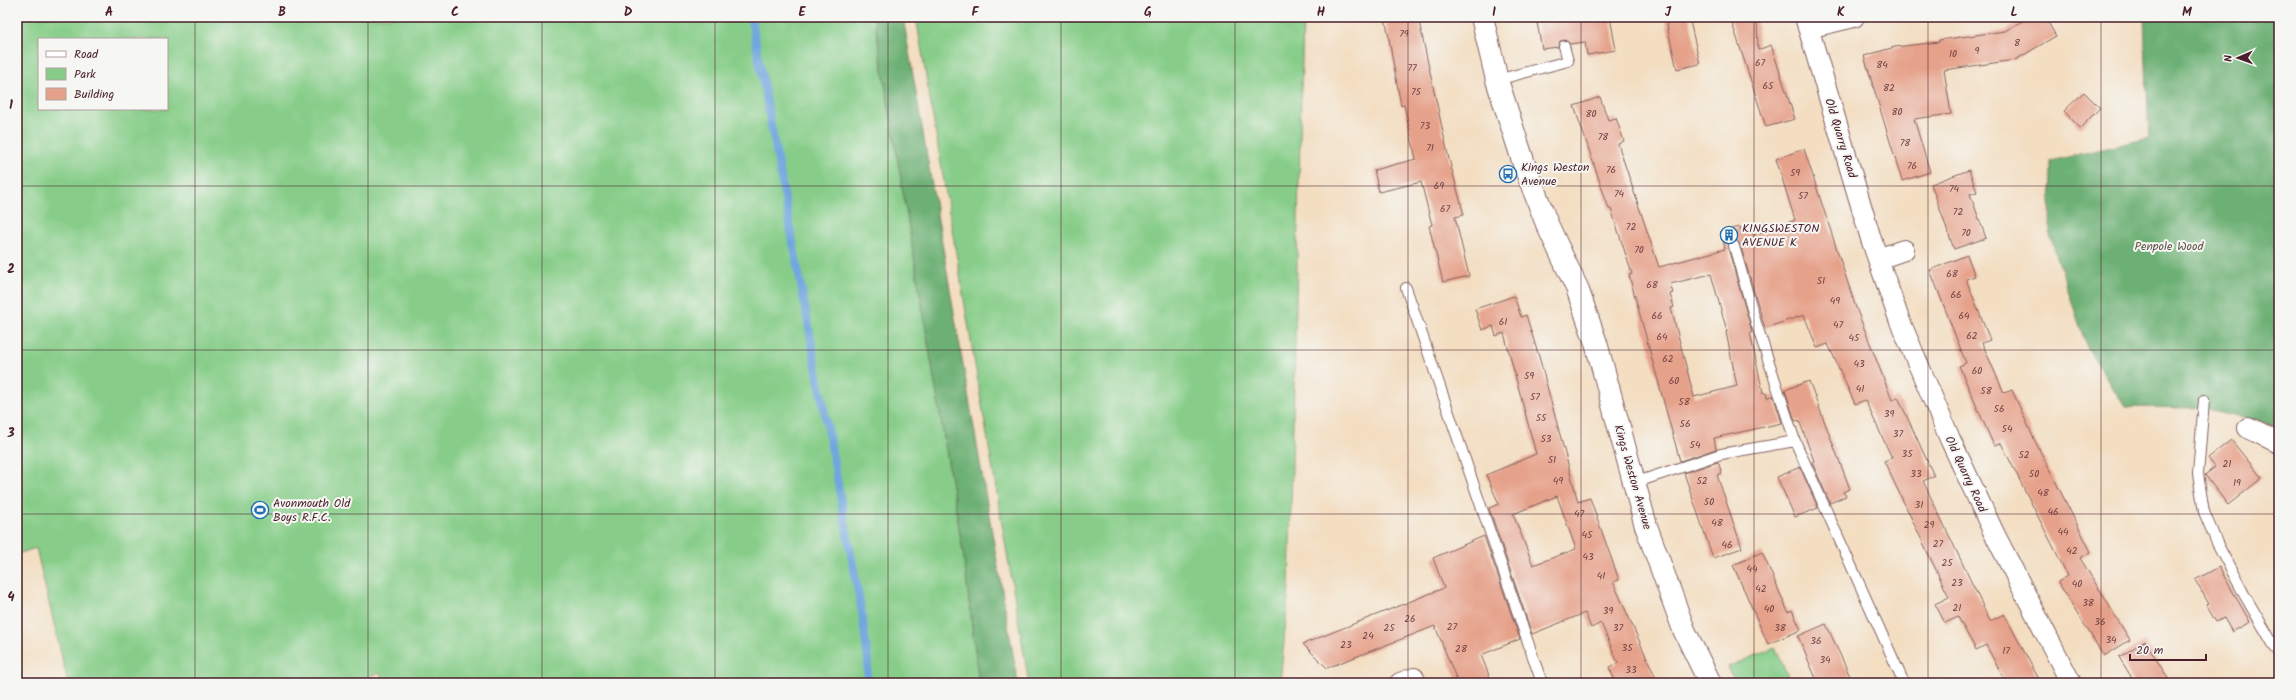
<svg xmlns="http://www.w3.org/2000/svg" width="2296" height="700" viewBox="0 0 2296 700" font-family="Kalam,sans-serif">
<style>
.green{fill:#87cd89;stroke:#68765a;fill-rule:evenodd}
.forest{fill:#6db075;stroke:#5c6850}
.lines{fill:none;stroke-linecap:round;stroke-linejoin:round}
.stream{stroke:#71a6de;stroke-width:8}
.building{fill:#e6a18a;fill-rule:evenodd}
.service-casing{stroke:#856260;stroke-width:12}
.minor-casing{stroke:#856260;stroke-width:22}
.tertiary-casing{stroke:#856260;stroke-width:24}
.service{stroke:#fff;stroke-width:10}
.minor{stroke:#fff;stroke-width:20}
.tertiary{stroke:#fff;stroke-width:22}
.grid{fill:none;stroke:#4a1f2b;stroke-width:1;stroke-opacity:0.55}
.labels{text-anchor:middle;stroke-width:4;stroke-linejoin:round;paint-order:stroke}
.number-label{font-size:10px;fill:#714043}
.street-label{font-size:12px;fill:#4a1f2b;stroke:#f6f6f2}
.poi-label{font-size:12px;fill:#4a1f2b;stroke:#f6f6f2;text-anchor:start}
.park-label{font-size:12px;fill:#5c5347;stroke:#f6f6f2}
.neatline{fill:none;stroke:#4a1f2b;stroke-width:1.5}
.grid-label{font-size:13px;text-anchor:middle;font-weight:bold;fill:#4a1f2b}
</style>
<rect width="100%" height="100%" fill="#f6f6f2"/>
<filter id="ink" filterUnits="userSpaceOnUse"><feTurbulence type="fractalNoise" baseFrequency=".025" numOctaves="2"/><feDisplacementMap in="SourceGraphic" scale="8" xChannelSelector="R" yChannelSelector="G"/><feConvolveMatrix kernelMatrix="1 2 1 2 8 2 1 2 1" color-interpolation-filters="sRGB"/></filter>
<filter id="wash" filterUnits="userSpaceOnUse"><feTurbulence type="fractalNoise" baseFrequency=".012" numOctaves="4" result="noise"/><feDisplacementMap in="SourceGraphic" scale="16" xChannelSelector="R" yChannelSelector="G"/><feGaussianBlur stdDeviation="0.9" result="paint"/><feColorMatrix in="noise" values="0 0 0 0 0 0 0 0 0 0 0 0 0 0 0 0 0 1.4 0 .05"/><feComposite in="paint" operator="in"/></filter>
<g filter="url(#wash)">
<rect width="100%" height="100%" fill="#f3dec2"/>
<path class="green" d="M17 17H874L963 552 979 683H383L380 673 340 683H68L36 548 17 554ZM39 39H167V109H39Z
M916 17H1303L1289 587 1280 683H1029Z
M1775 647 1791 683H1736L1728 667Z"/>
<path class="forest" d="M874 17H903L1018 683H979L963 552Z
M2144 17H2279V426L2198 408 2125 407 2086 345 2050 235 2051 161 2149 138Z"/>
<g class="lines">
<path class="stream" d="M751 17 862 613 868 660 867 683"/>
</g>
<g id="blocks">
<path class="building" d="M1385 17H1418L1448 155 1464 215 1455 217 1469 276 1443 282 1429 226 1432 225 1421 182 1379 192 1374 170 1416 159 1404 105 1401 106Z
M1536 17H1610L1616 50 1587 55 1585 42 1570 44 1565 40 1560 41 1558 47 1542 49Z
M1665 17H1689L1700 64 1677 69Z
M1730 17H1757L1758 50 1771 45 1795 119 1766 127Z
M2029 17H2045L2056 36 2015 60 1944 70 1951 114 1914 119 1930 172 1902 181 1864 56 1895 47 1939 42V40L2005 31Z
M2084 92 2100 108 2080 128 2064 111Z
M1600 97 1608 120 1616 118 1624 141 1618 144 1659 267 1725 249 1721 231 1740 227 1743 234 1752 231 1754 235 1795 220 1776 159 1804 149 1855 305 1892 400 1898 397 1934 476 1923 481 1990 621 2004 614 2041 683H2006L1986 645 1976 650 1958 617 1945 623 1935 604 1949 597 1884 461 1892 458 1865 400 1855 404 1828 344 1817 348 1804 315 1765 328 1740 244 1735 240 1729 242 1728 248 1752 332 1750 333 1763 393H1766L1767 398 1773 395 1782 423 1714 438 1716 449 1680 461 1629 275 1632 274 1611 209H1609L1574 106ZM1711 274 1727 331 1726 332 1737 386 1694 397 1671 308 1674 307 1670 294 1673 293 1670 284Z
M1969 170 1977 192 1970 194 1986 238 1954 249 1931 184Z
M1967 255 1975 276 1966 279 1990 340 1982 343 2004 393 2012 390 2034 439 2091 552 2080 558 2130 640 2104 656 2058 582 2068 576 2001 443 1994 446 1959 366 1966 363 1930 270Z
M1514 296 1521 317 1526 315 1540 360 1578 502 1590 498 1619 580 1613 582 1658 683H1616L1609 667 1618 663 1601 623 1591 628 1585 613 1532 634 1489 508 1499 504 1486 475 1536 454 1504 333 1496 336 1493 326 1482 330 1475 309ZM1557 496 1576 549 1533 565 1513 514Z
M1809 381 1850 489 1843 492 1846 496 1830 503 1812 462 1814 461 1799 420 1795 421 1785 390Z
M2231 440 2262 478 2228 505 2205 475 2215 467 2208 458Z
M1718 462 1722 473 1717 475 1742 548 1713 558 1684 473Z
M1800 467 1818 508 1795 517 1777 477Z
M1484 536 1520 639 1481 655 1492 683H1458L1435 626 1327 668 1303 644 1444 588 1433 558Z
M1762 552 1788 612 1792 610 1801 630 1768 644 1733 565Z
M2219 567 2250 622 2232 632 2224 618 2216 622 2206 605 2209 604 2195 580Z
M1826 624 1844 663 1853 683H1818L1808 660 1798 636Z
M2145 641 2156 659 2171 683H2135L2119 657Z"/>
</g>
</g>
<g filter="url(#ink)">
<use href="#blocks" fill-opacity="0" stroke="#856260" stroke-width="1"/>
<g class="lines">
<defs>
<path id="service" d="M1497 80 1568 61 1564 46
M1734 246 1756 323 1795 441 1904 683
M1406 288 1542 683
M2204 400 2198 474 2204 512 2217 543 2245 596 2276 649
M1634 483 1721 454 1795 441"/>
<path id="minor" d="M1805 17 1871 239 1899 319 1950 439 1994 533 2071 683
M1808 28 1854 17
M1878 259 1904 250
M2248 428 2279 443
M1400 683 1414 678"/>
<path id="tertiary" d="M1482 17 1497 80 1525 167 1547 224 1577 288 1596 343 1646 526 1684 630 1710 683"/>
</defs>
<use href="#service" class="service-casing"/>
<use href="#minor" class="minor-casing"/>
<use href="#tertiary" class="tertiary-casing"/>
<use href="#service" class="service"/>
<use href="#minor" class="minor"/>
<use href="#tertiary" class="tertiary"/>
</g>
</g>
<path class="grid" d="M195 17V683M368 17V683M542 17V683M715 17V683M888 17V683M1061 17V683M1235 17V683M1408 17V683M1581 17V683M1754 17V683M1928 17V683M2101 17V683M17 186H2279M17 350H2279M17 514H2279"/>
<defs>
<symbol id="bus-ring" viewBox="-11 -11 22 22"><circle r="9.5" fill="#f6f6f2" stroke="#1f6fb2" stroke-width="1.5"/><path d="M-5-6H5V4H4V6H2V4H-2V6H-4V4H-5ZM-3.5-4V0h7V-4ZM-3.5 1.2v1.5H-2V1.2ZM2 1.2v1.5H3.5V1.2Z" fill="#1f6fb2"/></symbol>
<symbol id="building-ring" viewBox="-11 -11 22 22"><circle r="9.5" fill="#f6f6f2" stroke="#1f6fb2" stroke-width="1.5"/><path d="M-4-6H4V6H1V3H-1V6H-4ZM-2.5-4.3h1.7v1.8h-1.7ZM.8-4.3h1.7v1.8H.8ZM-2.5-1h1.7V.8h-1.7ZM.8-1h1.7V.8H.8Z" fill="#1f6fb2"/></symbol>
<symbol id="stadium-ring" viewBox="-11 -11 22 22"><circle r="9.5" fill="#f6f6f2" stroke="#1f6fb2" stroke-width="1.5"/><path d="M0-5a6.5 5 0 1 0 0 10a6.5 5 0 1 0 0-10ZM-3.5-1.8h7v3.6h-7Z" fill="#1f6fb2"/></symbol>
</defs>
<g fill-rule="evenodd">
<use href="#bus-ring" x="1498" y="164" width="20" height="20"/>
<use href="#building-ring" x="1719" y="225" width="20" height="20"/>
<use href="#stadium-ring" x="250" y="500" width="20" height="20"/>
</g>
<g class="labels">
<g class="number-label">
<text x="1404" y="37">79</text>
<text x="2017" y="46">8</text>
<text x="1977" y="54">9</text>
<text x="1953" y="57">10</text>
<text x="1760" y="66">67</text>
<text x="1882" y="68">84</text>
<text x="1412" y="71">77</text>
<text x="1768" y="89">65</text>
<text x="1889" y="91">82</text>
<text x="1416" y="95">75</text>
<text x="1897" y="115">80</text>
<text x="1591" y="117">80</text>
<text x="1425" y="129">73</text>
<text x="1603" y="140">78</text>
<text x="1905" y="146">78</text>
<text x="1430" y="151">71</text>
<text x="1912" y="169">76</text>
<text x="1611" y="173">76</text>
<text x="1795" y="176">59</text>
<text x="1439" y="189">69</text>
<text x="1954" y="192">74</text>
<text x="1619" y="197">74</text>
<text x="1803" y="199">57</text>
<text x="1445" y="212">67</text>
<text x="1958" y="215">72</text>
<text x="1631" y="230">72</text>
<text x="1966" y="236">70</text>
<text x="1639" y="253">70</text>
<text x="1952" y="277">68</text>
<text x="1821" y="284">51</text>
<text x="1652" y="288">68</text>
<text x="1956" y="298">66</text>
<text x="1835" y="304">49</text>
<text x="1657" y="319">66</text>
<text x="1964" y="319">64</text>
<text x="1503" y="325">61</text>
<text x="1838" y="328">47</text>
<text x="1972" y="339">62</text>
<text x="1662" y="340">64</text>
<text x="1854" y="341">45</text>
<text x="1668" y="362">62</text>
<text x="1859" y="367">43</text>
<text x="1977" y="374">60</text>
<text x="1529" y="379">59</text>
<text x="1674" y="384">60</text>
<text x="1860" y="392">41</text>
<text x="1986" y="394">58</text>
<text x="1535" y="400">57</text>
<text x="1684" y="405">58</text>
<text x="1999" y="412">56</text>
<text x="1889" y="417">39</text>
<text x="1541" y="421">55</text>
<text x="1685" y="427">56</text>
<text x="2007" y="432">54</text>
<text x="1898" y="437">37</text>
<text x="1546" y="442">53</text>
<text x="1695" y="448">54</text>
<text x="1907" y="457">35</text>
<text x="2024" y="458">52</text>
<text x="1552" y="463">51</text>
<text x="2227" y="467">21</text>
<text x="1916" y="477">33</text>
<text x="2034" y="477">50</text>
<text x="1558" y="484">49</text>
<text x="1702" y="484">52</text>
<text x="2237" y="486">19</text>
<text x="2043" y="496">48</text>
<text x="1709" y="505">50</text>
<text x="1919" y="508">31</text>
<text x="2053" y="515">46</text>
<text x="1579" y="517">47</text>
<text x="1717" y="526">48</text>
<text x="1929" y="528">29</text>
<text x="2063" y="535">44</text>
<text x="1587" y="538">45</text>
<text x="1938" y="547">27</text>
<text x="1727" y="548">46</text>
<text x="2072" y="554">42</text>
<text x="1588" y="560">43</text>
<text x="1947" y="566">25</text>
<text x="1752" y="572">44</text>
<text x="1601" y="579">41</text>
<text x="1957" y="586">23</text>
<text x="2077" y="587">40</text>
<text x="1761" y="592">42</text>
<text x="2088" y="606">38</text>
<text x="1957" y="611">21</text>
<text x="1769" y="612">40</text>
<text x="1608" y="614">39</text>
<text x="1410" y="622">26</text>
<text x="2100" y="625">36</text>
<text x="1452" y="630">27</text>
<text x="1389" y="631">25</text>
<text x="1618" y="631">37</text>
<text x="1780" y="631">38</text>
<text x="1368" y="639">24</text>
<text x="2111" y="643">34</text>
<text x="1816" y="644">36</text>
<text x="1346" y="648">23</text>
<text x="1627" y="651">35</text>
<text x="1461" y="652">28</text>
<text x="2006" y="654">17</text>
<text x="1825" y="663">34</text>
<text x="1631" y="673">33</text>
</g>
<g class="street-label">
<text transform="translate(1841 138) rotate(73)" y="4">Old Quarry Road</text>
<text transform="translate(1966 474) rotate(65)" y="4">Old Quarry Road</text>
<text transform="translate(1633 477) rotate(74)" y="4">Kings Weston Avenue</text>
</g>
<g class="poi-label">
<text x="1521" y="171">Kings Weston<tspan x="1521" dy="14">Avenue</tspan></text>
<text x="1742" y="232">KINGSWESTON<tspan x="1742" dy="14">AVENUE K</tspan></text>
<text x="273" y="507">Avonmouth Old<tspan x="273" dy="14">Boys R.F.C.</tspan></text>
</g>
<g class="park-label">
<text x="2169" y="250">Penpole Wood</text>
</g>
</g>
<rect width="2296" height="700" fill="none" stroke="#f6f6f2" stroke-width="44"/>
<rect x="38" y="38" width="130" height="72" fill="#f6f6f2" stroke="#b1a0a2"/>
<rect x="46" y="51" width="20" height="6" fill="#ffffff" stroke="#b1a0a2"/>
<text x="74" y="58" font-size="12" fill="#4a1f2b">Road</text>
<rect x="46" y="68" width="20" height="12" fill="#87cd89" stroke="#b1a0a2"/>
<text x="74" y="78" font-size="12" fill="#4a1f2b">Park</text>
<rect x="46" y="88" width="20" height="12" fill="#e6a18a" stroke="#b1a0a2"/>
<text x="74" y="98" font-size="12" fill="#4a1f2b">Building</text>
<g transform="translate(2238 58) rotate(268)" stroke="#f6f6f2" stroke-width="3" paint-order="stroke">
<path d="M0-3L7 15L0 10L-7 15Z" fill="#4a1f2b"/>
<text y="-6" font-size="11" font-weight="bold" text-anchor="middle" fill="#4a1f2b">N</text>
</g>
<path d="M2130 654v6h76v-6" fill="none" stroke="#4a1f2b" stroke-width="2"/>
<text x="2136" y="654" font-size="12" fill="#4a1f2b" stroke="#f6f6f2" stroke-width="3" paint-order="stroke">20 m</text>
<rect x="22" y="22" width="2252" height="656" class="neatline"/>
<g class="grid-label">
<text x="109" y="16">A</text>
<text x="282" y="16">B</text>
<text x="455" y="16">C</text>
<text x="628" y="16">D</text>
<text x="802" y="16">E</text>
<text x="975" y="16">F</text>
<text x="1148" y="16">G</text>
<text x="1321" y="16">H</text>
<text x="1494" y="16">I</text>
<text x="1668" y="16">J</text>
<text x="1841" y="16">K</text>
<text x="2014" y="16">L</text>
<text x="2187" y="16">M</text>
<text x="11" y="109">1</text>
<text x="11" y="273">2</text>
<text x="11" y="437">3</text>
<text x="11" y="601">4</text>
</g>
</svg>
